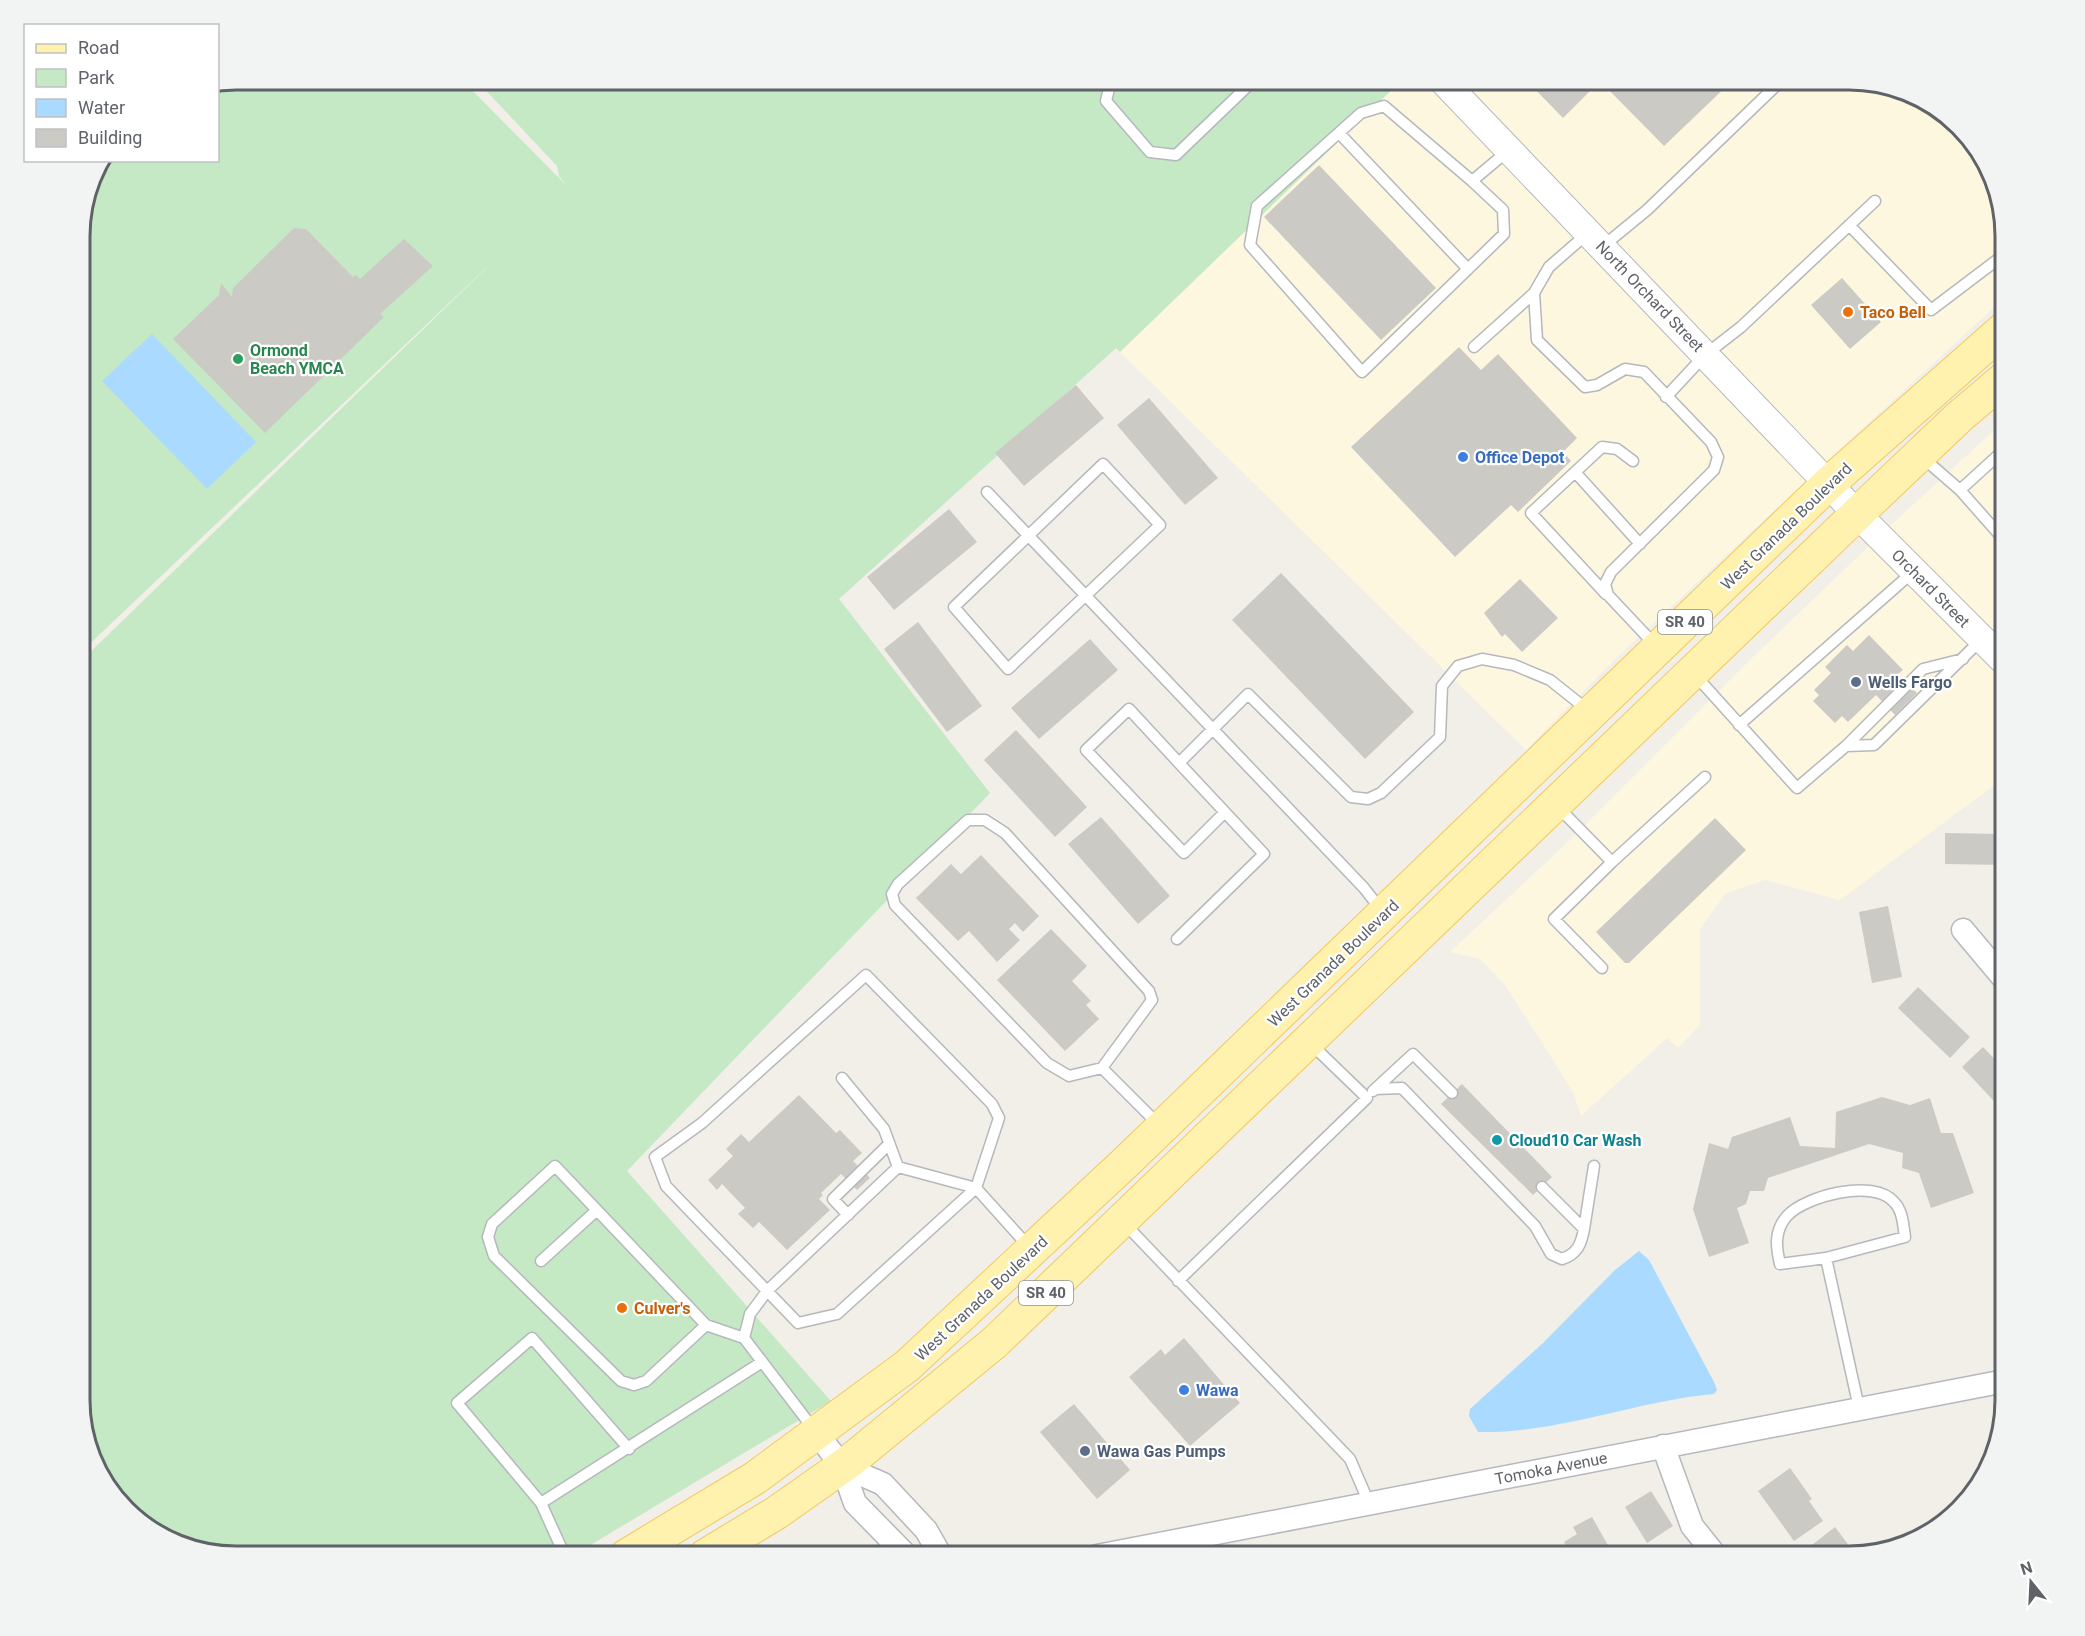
<svg xmlns="http://www.w3.org/2000/svg" width="2085" height="1636" viewBox="0 0 2085 1636" font-family="Roboto,sans-serif">
<style>
.commercial{fill:#fef7e0}
.green{fill:#c5e8c5}
.water{fill:#aadaff}
.building{fill:#cccac5}
.lines{fill:none;stroke-linecap:round;stroke-linejoin:round}
.service-casing{stroke:#b5b8bc;stroke-width:13}
.minor-casing{stroke:#b5b8bc;stroke-width:25}
.tertiary-casing{stroke:#b5b8bc;stroke-width:29}
.primary-casing{stroke:#f2c960;stroke-width:35}
.service{stroke:#fff;stroke-width:10}
.minor{stroke:#fff;stroke-width:22}
.tertiary{stroke:#fff;stroke-width:27}
.primary{stroke:#fff2af;stroke-width:33}
.food-dot{fill:#e8710a;stroke:#fff;stroke-width:2}
.leisure-dot{fill:#2e9e5b;stroke:#fff;stroke-width:2}
.shop-dot{fill:#3f7fe0;stroke:#fff;stroke-width:2}
.service-dot{fill:#5c6f8a;stroke:#fff;stroke-width:2}
.culture-dot{fill:#0f9aa8;stroke:#fff;stroke-width:2}
.labels{text-anchor:middle;stroke-width:4.5;stroke-linejoin:round;paint-order:stroke}
.shield{fill:#fff;stroke:#8f9295;stroke-width:1.5}
.shield-label{font-size:15px;font-weight:bold;fill:#5f6368}
.street-label{font-size:16px;fill:#5f6368;stroke:#fff}
.food-label{font-size:16px;font-weight:bold;fill:#c56008;stroke:#fff;text-anchor:start}
.leisure-label{font-size:16px;font-weight:bold;fill:#27864d;stroke:#fff;text-anchor:start}
.shop-label{font-size:16px;font-weight:bold;fill:#366cbe;stroke:#fff;text-anchor:start}
.service-label{font-size:16px;font-weight:bold;fill:#4e5e75;stroke:#fff;text-anchor:start}
.culture-label{font-size:16px;font-weight:bold;fill:#0d838f;stroke:#fff;text-anchor:start}
.rim{fill:none;stroke:#5f6368;stroke-width:3}
</style>
<rect width="100%" height="100%" fill="#f1efe8"/>
<path class="commercial" d="M1402 80H1428L1809 478 1614 660 1526 750 1120 352Z
M1457 80H1850L1900 88 1945 112 1990 167 2005 235V297L1824 464Z
M2005 420V648L1887 529Z
M1872 543 2005 677V777L1840 900 1765 880 1726 893 1700 929V1025L1678 1048 1667 1038 1581 1116 1574 1094 1558 1068 1505 985 1480 959 1450 952 1569 841 1751 659Z"/>
<path class="green" d="M236 80H462L567 186 559 176 557 166 476 80H1402L1120 352 1116 348 839 599 990 793 627 1171 831 1401 572 1556H235L185 1548 140 1524 96 1470 80 1410V662L505 250 80 653V225L95 167 100 161 218 160V83Z"/>
<path class="water" d="M152 334 256 442 207 489 102 381Z
M1639 1251 1649 1260 1714 1382 1717 1390 1714 1394C1635 1401 1558 1434 1478 1432L1469 1416 1470 1409 1543 1343 1615 1270Z"/>
<path class="building" d="M1526 80H1733L1664 146 1600 81 1563 118Z
M1319 165 1436 288 1381 340 1264 217Z
M294 228 306 229 353 277 356 275 360 279 404 239 433 266 380 314 384 317 265 433 173 339 219 295 221 283 232 297 233 288Z
M1842 278 1881 322 1850 349 1811 305Z
M1459 347 1481 370 1498 354 1577 438 1563 452 1571 461 1518 512 1511 505 1455 557 1351 447Z
M1076 385 1104 418 1024 486 995 453Z
M1149 398 1218 478 1185 505 1117 425Z
M2005 472V490L1996 481Z
M949 509 977 542 894 610 867 577Z
M1281 573 1414 712 1365 759 1232 620Z
M1520 579 1558 618 1522 652 1505 634 1502 637 1484 613Z
M918 622 982 706 947 732 884 649Z
M1869 635 1903 670 1898 674 1917 693 1895 715 1876 695 1848 722 1842 716 1835 723 1813 701 1819 695 1814 690 1831 673 1825 667 1847 645 1853 651Z
M1090 639 1118 670 1039 739 1011 708Z
M1016 730 1087 807 1055 837 984 760Z
M1101 817 1170 896 1138 924 1068 844Z
M1715 818 1746 850 1629 963H1625L1596 932Z
M1945 833 2005 834V865L1945 864Z
M981 855 1039 916 1023 932 1015 923 1009 929 1020 940 997 962 969 931 958 941 916 898 951 864 961 874Z
M1888 906 1902 977 1872 983 1859 912Z
M1051 929 1087 966 1072 981 1091 1001 1086 1005 1099 1019 1065 1051 997 980Z
M1918 987 1970 1037 1950 1058 1898 1008Z
M1983 1047 2005 1070V1113L1962 1067Z
M1462 1084 1552 1177 1533 1195 1441 1104Z
M799 1095 836 1133 840 1130 862 1153 853 1161 870 1178 857 1190 841 1174 821 1193 823 1195 819 1199 830 1210 787 1250 759 1222 753 1228 738 1214 745 1208 722 1184 717 1190 708 1180 733 1156 726 1149 741 1134 749 1142Z
M1882 1097 1910 1105 1930 1098 1941 1133H1953L1974 1193 1931 1208 1919 1173 1902 1168 1903 1153 1869 1144 1768 1178 1764 1191H1750L1746 1204 1737 1208 1749 1243 1709 1257 1693 1209 1709 1143 1728 1149 1732 1137 1790 1117 1800 1146 1835 1148 1836 1112Z
M2005 1263V1298L1997 1288 2005 1281 1997 1271Z
M1184 1338 1240 1403 1190 1446 1129 1377 1161 1349 1165 1355Z
M1074 1404 1130 1470 1097 1499 1040 1432Z
M1790 1468 1812 1499 1809 1501 1823 1521 1794 1541 1758 1491Z
M1651 1491 1673 1526 1647 1543 1625 1507Z
M1592 1517 1614 1556H1572L1564 1542 1577 1534 1573 1527Z
M1835 1527 1856 1555 1812 1556 1818 1552 1812 1545Z"/>
<g class="lines">
<defs>
<path id="service" d="M1111 80 1106 101 1150 152 1176 155 1254 80
M1339 133 1468 269
M1472 181 1384 106 1361 113 1257 206 1250 245 1362 372 1504 234 1503 210 1472 181 1509 150
M1849 225 1931 310 2005 254
M1588 233 1549 267 1534 293 1537 340 1585 387 1597 385 1625 369 1644 372 1711 442 1718 457 1714 470 1611 572 1605 584 1608 595 1656 646
M1602 247 1647 210 1782 80
M1474 347 1534 293
M1666 397 1705 355 1741 327 1875 201
M2005 449 1960 490 2005 541
M1922 457 1960 490
M1103 464 1160 525 1008 669 954 607Z
M1575 472 1640 544
M987 492 1364 888 1382 911
M1606 594 1531 513 1602 447 1617 449 1633 461
M1695 675 1797 788 1846 746 1874 745 1982 639
M1739 725 1914 571
M1846 746 1923 669 1963 659
M1179 763 1129 709 1086 750 1184 853 1225 812
M1557 806 1612 862 1554 919 1602 968
M968 820H985L1005 833 1149 991 1152 1000 1102 1068 1069 1076 1047 1063 895 905 892 894 898 884Z
M1612 862 1705 777
M1177 939 1264 854 1179 763 1248 694 1351 797 1368 799 1381 793 1440 737 1442 686 1458 666 1482 659 1514 665 1550 680 1589 711
M866 975 992 1104 999 1118 976 1188 837 1314 798 1323 666 1186 655 1157 702 1123Z
M1102 1068 1159 1125
M842 1078 884 1129 898 1167
M1375 1089 1402 1088 1535 1226 1551 1254 1562 1259C1577 1254 1581 1245 1584 1229L1542 1187
M1373 1091 1413 1054 1452 1093
M848 1215 833 1199 889 1144
M1124 1223 1350 1459 1369 1503
M1584 1229 1594 1166
M1826 1258 1905 1237C1903 1225 1903 1211 1894 1202 1874 1178 1805 1196 1787 1216 1774 1231 1776 1247 1780 1264L1826 1258 1859 1408
M541 1261 597 1210
M1178 1281 1367 1098 1310 1043
M706 1325 646 1381 634 1385 621 1381 494 1256 488 1237 492 1224 555 1166 706 1325 744 1338
M815 1431 744 1338 750 1314 767 1291 898 1167 976 1188 1030 1248
M541 1503 762 1362
M565 1556 541 1503 457 1403 532 1338 629 1449"/>
<path id="minor" d="M1963 930 2005 980
M818 1435 842 1466 855 1503 907 1556
M1663 1446 1692 1526 1716 1556
M842 1466 883 1484 926 1530 941 1556
M1097 1556 2005 1381"/>
<path id="tertiary" d="M1442 80 1857 514 2005 662"/>
<path id="primary" d="M626 1556 755 1478 907 1366 1126 1162 1828 484 2005 328
M705 1556 776 1513 850 1461 994 1343 1857 514 1959 417 2005 378"/>
</defs>
<use href="#service" class="service-casing"/>
<use href="#minor" class="minor-casing"/>
<use href="#tertiary" class="tertiary-casing"/>
<use href="#primary" class="primary-casing"/>
<use href="#service" class="service"/>
<use href="#minor" class="minor"/>
<use href="#tertiary" class="tertiary"/>
<use href="#primary" class="primary"/>
</g>
<g class="food-dot">
<circle cx="1848" cy="312" r="6"/>
<circle cx="622" cy="1308" r="6"/>
</g>
<circle class="leisure-dot" cx="238" cy="359" r="6"/>
<g class="shop-dot">
<circle cx="1463" cy="457" r="6"/>
<circle cx="1184" cy="1390" r="6"/>
</g>
<g class="service-dot">
<circle cx="1856" cy="682" r="6"/>
<circle cx="1085" cy="1451" r="6"/>
</g>
<circle class="culture-dot" cx="1497" cy="1140" r="6"/>
<g class="labels">
<g class="shield">
<rect x="1658" y="610" width="54" height="24" rx="4.5"/>
<rect x="1019" y="1281" width="54" height="24" rx="4.5"/>
</g>
<g class="shield-label">
<text x="1685" y="627">SR 40</text>
<text x="1046" y="1298">SR 40</text>
</g>
<g class="street-label">
<text transform="translate(1650 296) rotate(46)" y="6">North Orchard Street</text>
<text transform="translate(1786 526) rotate(-44)" y="6">West Granada Boulevard</text>
<text transform="translate(1931 588) rotate(45)" y="6">Orchard Street</text>
<text transform="translate(1333 963) rotate(-44)" y="6">West Granada Boulevard</text>
<text transform="translate(981 1298) rotate(-43)" y="6">West Granada Boulevard</text>
<text transform="translate(1551 1468) rotate(-11)" y="6">Tomoka Avenue</text>
</g>
<g class="food-label">
<text x="1860" y="318">Taco Bell</text>
<text x="634" y="1314">Culver's</text>
</g>
<g class="leisure-label">
<text x="250" y="356">Ormond<tspan x="250" dy="18">Beach YMCA</tspan></text>
</g>
<g class="shop-label">
<text x="1475" y="463">Office Depot</text>
<text x="1196" y="1396">Wawa</text>
</g>
<g class="service-label">
<text x="1868" y="688">Wells Fargo</text>
<text x="1097" y="1457">Wawa Gas Pumps</text>
</g>
<g class="culture-label">
<text x="1509" y="1146">Cloud10 Car Wash</text>
</g>
</g>
<path d="M0 0H2085V1636H0ZM236 90H1849A146 146 0 0 1 1995 236V1400A146 146 0 0 1 1849 1546H236A146 146 0 0 1 90 1400V236A146 146 0 0 1 236 90Z" fill="#f2f3f3" fill-rule="evenodd"/>
<path class="rim" d="M236 90H1849A146 146 0 0 1 1995 236V1400A146 146 0 0 1 1849 1546H236A146 146 0 0 1 90 1400V236A146 146 0 0 1 236 90Z"/>
<rect x="24" y="24" width="195" height="138" fill="#ffffff" stroke="#bfc1c3" stroke-width="1.5"/>
<rect x="36" y="44" width="30" height="9" fill="#fff2af" stroke="#bfc1c3" stroke-width="1.5"/>
<text x="78" y="54" font-size="18" fill="#5f6368">Road</text>
<rect x="36" y="69" width="30" height="18" fill="#c5e8c5" stroke="#bfc1c3" stroke-width="1.5"/>
<text x="78" y="84" font-size="18" fill="#5f6368">Park</text>
<rect x="36" y="99" width="30" height="18" fill="#aadaff" stroke="#bfc1c3" stroke-width="1.5"/>
<text x="78" y="114" font-size="18" fill="#5f6368">Water</text>
<rect x="36" y="129" width="30" height="18" fill="#cccac5" stroke="#bfc1c3" stroke-width="1.5"/>
<text x="78" y="144" font-size="18" fill="#5f6368">Building</text>
<g transform="translate(2031 1582) rotate(342)" stroke="#ffffff" stroke-width="4.5" paint-order="stroke">
<path d="M0-4.5L10 22L0 15L-10 22Z" fill="#5f6368"/>
<text y="-9" font-size="16" font-weight="bold" text-anchor="middle" fill="#5f6368">N</text>
</g>
</svg>
